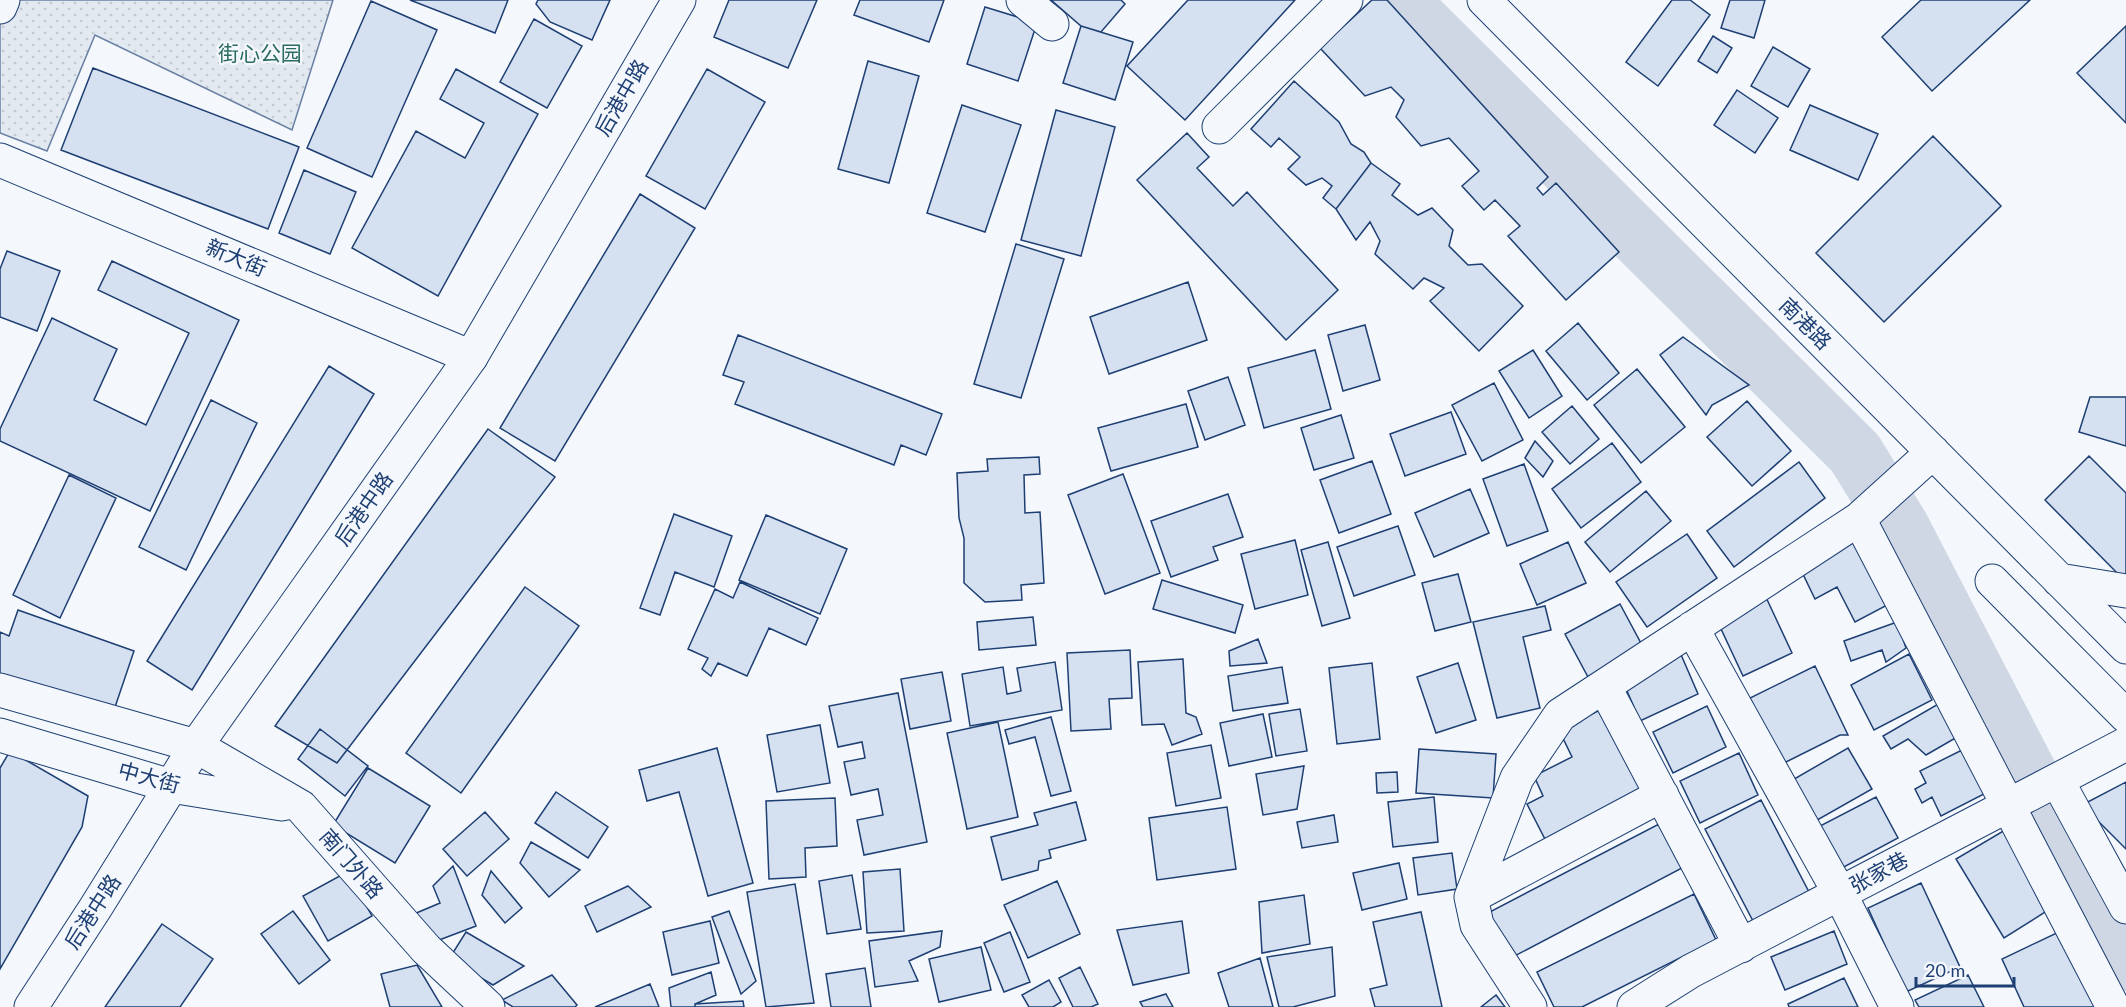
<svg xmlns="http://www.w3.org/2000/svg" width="2126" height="1007" viewBox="0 0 2126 1007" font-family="Lato,'Noto Sans SC',sans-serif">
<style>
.park{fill:url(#park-dots);stroke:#687fa3;stroke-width:1.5}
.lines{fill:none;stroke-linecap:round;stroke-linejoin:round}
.river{stroke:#cfd7e4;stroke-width:58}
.building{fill:#d5e0f0;stroke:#1d3f73;stroke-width:1.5}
.minor-casing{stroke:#1d3f73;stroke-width:35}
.major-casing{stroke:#1d3f73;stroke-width:35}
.minor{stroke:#f4f7fb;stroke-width:33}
.major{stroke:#f4f7fb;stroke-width:33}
.labels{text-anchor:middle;stroke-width:4.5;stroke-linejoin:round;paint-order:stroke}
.park-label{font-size:21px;fill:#2c6c60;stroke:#f4f7fb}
.street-label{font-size:21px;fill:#1d3f73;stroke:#f4f7fb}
</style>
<defs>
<pattern id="park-dots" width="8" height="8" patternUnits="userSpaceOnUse" patternTransform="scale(1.5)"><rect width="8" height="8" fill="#e3e9f0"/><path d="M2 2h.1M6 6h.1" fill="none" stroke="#c2c9d1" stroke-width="1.8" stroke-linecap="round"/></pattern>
</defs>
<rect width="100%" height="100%" fill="#f4f7fb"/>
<path class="park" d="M0 0H333L292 130 95 35 47 151 0 133Z"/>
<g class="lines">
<path class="river" d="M1399 0 1855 453 1901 528 2126 962"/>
</g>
<path class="building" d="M410 0H508L495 33Z
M538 0H610L592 40 550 22 536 4Z
M729 0H817L788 68 714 37Z
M860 0H944L929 42 854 15Z
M1051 0H1121L1125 4 1101 32 1081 26Z
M1188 0H1295L1185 120 1127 66Z
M1372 0H1387L1548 177 1537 188 1543 195 1556 183 1619 252 1566 300 1508 236 1520 226 1495 200 1484 210 1462 186 1479 171 1449 138 1421 146 1396 117 1404 100 1391 87 1365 96 1320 48Z
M1672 0H1690L1710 15 1658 86 1626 62Z
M1730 0H1765L1754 38 1721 28Z
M1921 0H2030L1932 91 1882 37Z
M371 1 437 30 372 177 307 148Z
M985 7 1037 23 1018 81 967 64Z
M534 19 582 46 547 108 500 82Z
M1081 26 1133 42 1115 100 1063 83Z
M2126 26V123L2077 73Z
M1713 36 1732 48 1717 73 1698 61Z
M1773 47 1810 69 1788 107 1751 86Z
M868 61 919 76 889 183 838 169Z
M93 68 299 147 268 229 61 150Z
M456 69 538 114 438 296 352 248 416 131 465 158 484 123 440 99Z
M707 69 765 102 705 209 646 176Z
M1294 81 1339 122 1351 144 1364 152 1371 163 1336 209 1323 198 1332 186 1322 178 1306 185 1288 169 1300 157 1279 138 1271 147 1251 129Z
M1737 90 1778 118 1755 153 1714 125Z
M962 105 1021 125 985 232 927 213Z
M1810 105 1878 134 1858 180 1790 150Z
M1056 110 1115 127 1081 256 1021 240Z
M1187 133 1209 157 1197 168 1233 206 1247 192 1338 290 1286 340 1137 180Z
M1933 136 2001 206 1884 322 1816 253Z
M1371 163 1400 184 1392 195 1418 215 1432 208 1453 230 1449 246 1468 265 1482 264 1523 306 1479 351 1430 301 1444 288 1424 278 1413 289 1375 254 1380 241 1370 222 1356 240 1336 209Z
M304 170 356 192 330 254 279 233Z
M640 194 695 228 555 461 500 428Z
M1016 244 1064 259 1021 398 974 384Z
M7 251 60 271 37 331 0 317V269Z
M112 261 239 320 150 511 0 441V429L52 318 117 349 94 400 146 425 189 333 98 290Z
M1188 282 1207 340 1109 374 1090 317Z
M1578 323 1619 373 1587 400 1546 351Z
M1365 325 1380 380 1343 391 1328 335Z
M738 335 942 414 926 455 901 445 894 465 735 404 744 382 723 375Z
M1683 337 1749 385 1712 405 1706 415 1660 355Z
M1315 350 1331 409 1264 428 1248 368Z
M1533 350 1562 396 1529 418 1499 371Z
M329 366 374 394 192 690 147 661Z
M1637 369 1685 427 1641 463 1594 405Z
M1228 377 1245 425 1205 440 1188 391Z
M1494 383 1523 440 1482 461 1452 405Z
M2090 397H2126V446L2079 432Z
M211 400 257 423 186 570 139 547Z
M1747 401 1791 451 1752 486 1707 437Z
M1186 404 1198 447 1111 471 1098 428Z
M1572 406 1599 439 1570 464 1542 432Z
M1451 412 1466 454 1405 476 1390 434Z
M1341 415 1354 458 1314 470 1301 428Z
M488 429 555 477 337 763 275 726Z
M1535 441 1553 461 1543 477 1525 458Z
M1612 443 1641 482 1581 528 1552 489Z
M2089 456 2126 493V574L2122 578 2045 500Z
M1039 457 1040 474 1024 475 1025 513 1040 512 1044 583 1021 585 1022 600 985 602 964 583V538L959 518 957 473 988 471 987 459Z
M1372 461 1391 514 1339 533 1320 480Z
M1799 462 1825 498 1734 567 1707 531Z
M1524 464 1548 531 1507 546 1483 479Z
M1123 474 1160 573 1105 594 1068 495Z
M69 475 116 498 60 618 13 595Z
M1470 489 1489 533 1434 557 1415 513Z
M1646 491 1671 521 1610 572 1585 542Z
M1228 494 1243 537 1213 547 1218 560 1171 577 1151 521Z
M674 514 732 536 714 587 675 572 660 615 640 608Z
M766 515 847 549 820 614 739 580Z
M1398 526 1415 575 1354 596 1337 547Z
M1687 534 1717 578 1647 627 1616 582Z
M1859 537 1893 602 1855 622 1837 587 1815 599 1800 568Z
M1295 540 1308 595 1255 609 1241 554Z
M1328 542 1350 618 1322 626 1301 550Z
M1568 542 1586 583 1537 605 1520 564Z
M1458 574 1471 622 1435 631 1422 583Z
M1162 580 1243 605 1235 633 1153 609Z
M740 582 818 618 806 645 769 628 747 676 718 663 711 676 702 669 708 658 688 649 715 589 733 598Z
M525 587 579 626 461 793 406 753Z
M1764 593 1792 653 1743 676 1715 616Z
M1620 604 1643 647 1588 677 1565 634Z
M1545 606 1551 630 1523 637 1540 708 1497 718 1473 622Z
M18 610 134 651 113 713 0 674V632L9 636Z
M1033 617 1036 645 979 650 977 622Z
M1897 622 1906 648 1886 662 1882 650 1851 661 1844 641Z
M1258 639 1267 663 1230 666 1229 651Z
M1130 650 1132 698 1109 699 1111 729 1071 731 1067 653Z
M1679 650 1698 694 1640 721 1621 677Z
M1909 654 1932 700 1874 730 1851 685Z
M1183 659 1186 713 1196 717 1202 734 1172 745 1164 724 1142 725 1138 662Z
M1055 662 1062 710 970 726 962 674 1003 667 1007 694 1021 691 1017 668Z
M1372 663 1380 739 1337 744 1329 668Z
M1458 663 1476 720 1436 733 1417 677Z
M1815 666 1848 735H1840L1782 764 1750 698Z
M1282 667 1288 703 1233 711 1228 676Z
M942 672 951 721 910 729 901 679Z
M898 693 927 842 864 855 857 820 883 815 878 789 851 795 844 762 865 758 862 742 838 747 829 706Z
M1940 703 1959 736 1926 755 1908 739 1891 749 1883 736Z
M1707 706 1726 747 1673 773 1653 732Z
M1300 709 1307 751 1276 756 1269 714Z
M1600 710 1649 793 1547 843 1527 804 1543 796 1534 776 1572 757 1559 730Z
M1263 714 1272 757 1229 766 1220 723Z
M1051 717 1071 791 1051 796 1035 737 1009 744 1005 730Z
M998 722 1018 817 967 829 947 733Z
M820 725 830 783 777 792 767 735Z
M320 729 368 766 345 796 298 759Z
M1211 745 1221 798 1176 806 1167 753Z
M717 748 753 883 708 896 679 792 647 801 639 770Z
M1848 748 1872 789 1812 823 1789 782Z
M1419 749 1496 754 1493 798 1416 793Z
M1962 750 1984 794 1941 816 1932 797 1922 803 1915 789 1926 783 1920 771Z
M10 751 88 796 82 827 0 969V768Z
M1739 753 1758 795 1700 823 1680 781Z
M1304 766 1297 809 1263 815 1256 774Z
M368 768 430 806 395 863 333 825Z
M1397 772 1398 792 1377 793 1376 773Z
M2126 782V849L2082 805Z
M556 792 608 827 588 858 535 823Z
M1434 797 1438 842 1393 847 1388 802Z
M1876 797 1898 838 1842 868 1820 826Z
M835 798 837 846 805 848 806 877 769 879 766 801Z
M1761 800 1809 892 1753 921 1705 829Z
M1076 802 1086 840 1049 850 1051 858 1039 861 1038 870 1002 880 991 837 1038 825 1034 813Z
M1227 807 1236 869 1157 880 1149 818Z
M485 812 509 839 467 876 443 849Z
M1334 815 1338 842 1302 848 1297 822Z
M1659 824 1682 868 1507 960 1484 915Z
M2005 830 2053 907 2004 938 1956 859Z
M531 842 580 870 549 897 520 863Z
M1452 853 1457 889 1418 895 1413 858Z
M1399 863 1407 899 1362 910 1353 873Z
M453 866 476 926 426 945 414 914 440 903 433 886Z
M900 869 904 931 867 933 863 872Z
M491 871 522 908 505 923 482 895Z
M347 872 372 916 328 941 303 896Z
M852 875 861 929 827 934 819 881Z
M1057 881 1080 934 1028 958 1004 905Z
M1921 883 1960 967 1906 992 1868 908Z
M795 884 814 1003 766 1007 747 892Z
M628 886 651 907 597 932 585 906Z
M1694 894 1716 940 1582 1007H1554L1537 972Z
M1304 895 1310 944 1262 953 1259 902Z
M293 911 330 960 299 984 261 934Z
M729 911 756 981 741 994 712 917Z
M1421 912 1442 1007H1375L1370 989 1387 985 1373 922Z
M710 921 719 963 672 975 663 932Z
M1182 921 1189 973 1133 985 1117 930Z
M162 924 213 959 180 1007H105Z
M2063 930 2099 1007H2024L2002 959Z
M942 931 940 947 909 961 918 981 875 987 869 941Z
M1834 931 1847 964 1785 990 1771 957Z
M466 932 524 966 493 985 449 959Z
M1010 932 1030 982 1004 992 984 943Z
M981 947 991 990 939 1002 929 959Z
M1332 947 1335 996 1293 1007H1279L1267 957Z
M1260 958 1273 1007H1229L1218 973Z
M417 965 442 1007H390L381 974Z
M1080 967 1098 1004 1091 1007H1073L1059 978Z
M865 968 871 1007H831L826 974Z
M711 972 716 995 695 1004V1007H671L669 988Z
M552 975 577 1005 575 1007H513L502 1000Z
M1968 975 1984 1007H1919L1915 1000Z
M1844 978 1858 1007H1789L1788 1004Z
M1049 980 1061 1002 1053 1007H1029L1022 995Z
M650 984 659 1007H595Z
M1166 994 1173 1007H1143L1140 1002Z
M1496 995 1505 1007H1481Z
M743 1001 744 1007H695V1004Z"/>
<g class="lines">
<defs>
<path id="minor" d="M1023 0 1052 24
M1484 0 2126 647
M0 7 3 0
M1219 127 1346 0
M0 160 471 357
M1859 519 2113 1007
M2059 580 2126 591
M1992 581 2126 716
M1692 628 1840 894 1897 1007
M1604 686 1741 946
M0 690 196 746
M2057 780 2126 907
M1471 897 1662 795
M1530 1007 1477 925 1471 897 1517 778 1560 715 1859 519 1933 452
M1634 1007 1691 971 2126 744"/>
<path id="major" d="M0 735 171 786 282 804
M196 746 301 807 426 949 488 1007
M31 1007 96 907 196 746 471 357 679 0"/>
</defs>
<use href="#minor" class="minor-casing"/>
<use href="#major" class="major-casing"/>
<use href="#minor" class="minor"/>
<use href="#major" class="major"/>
</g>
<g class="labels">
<g class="park-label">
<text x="260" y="61">街心公园</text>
</g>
<g class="street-label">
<text transform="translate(622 98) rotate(-60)" y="7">后港中路</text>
<text transform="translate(236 258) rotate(23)" y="7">新大街</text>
<text transform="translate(1805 324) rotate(45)" y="7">南港路</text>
<text transform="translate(364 509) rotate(-55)" y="7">后港中路</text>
<text transform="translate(149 778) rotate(15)" y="7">中大街</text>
<text transform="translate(351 864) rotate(49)" y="7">南门外路</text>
<text transform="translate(1879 873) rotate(-28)" y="7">张家巷</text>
<text transform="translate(93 912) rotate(-57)" y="7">后港中路</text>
</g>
</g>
<path d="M1916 977v9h98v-9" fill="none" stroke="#1d3f73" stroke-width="3"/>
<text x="1925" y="977" font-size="18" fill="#1d3f73" stroke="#f4f7fb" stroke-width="4.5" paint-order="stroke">20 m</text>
</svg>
